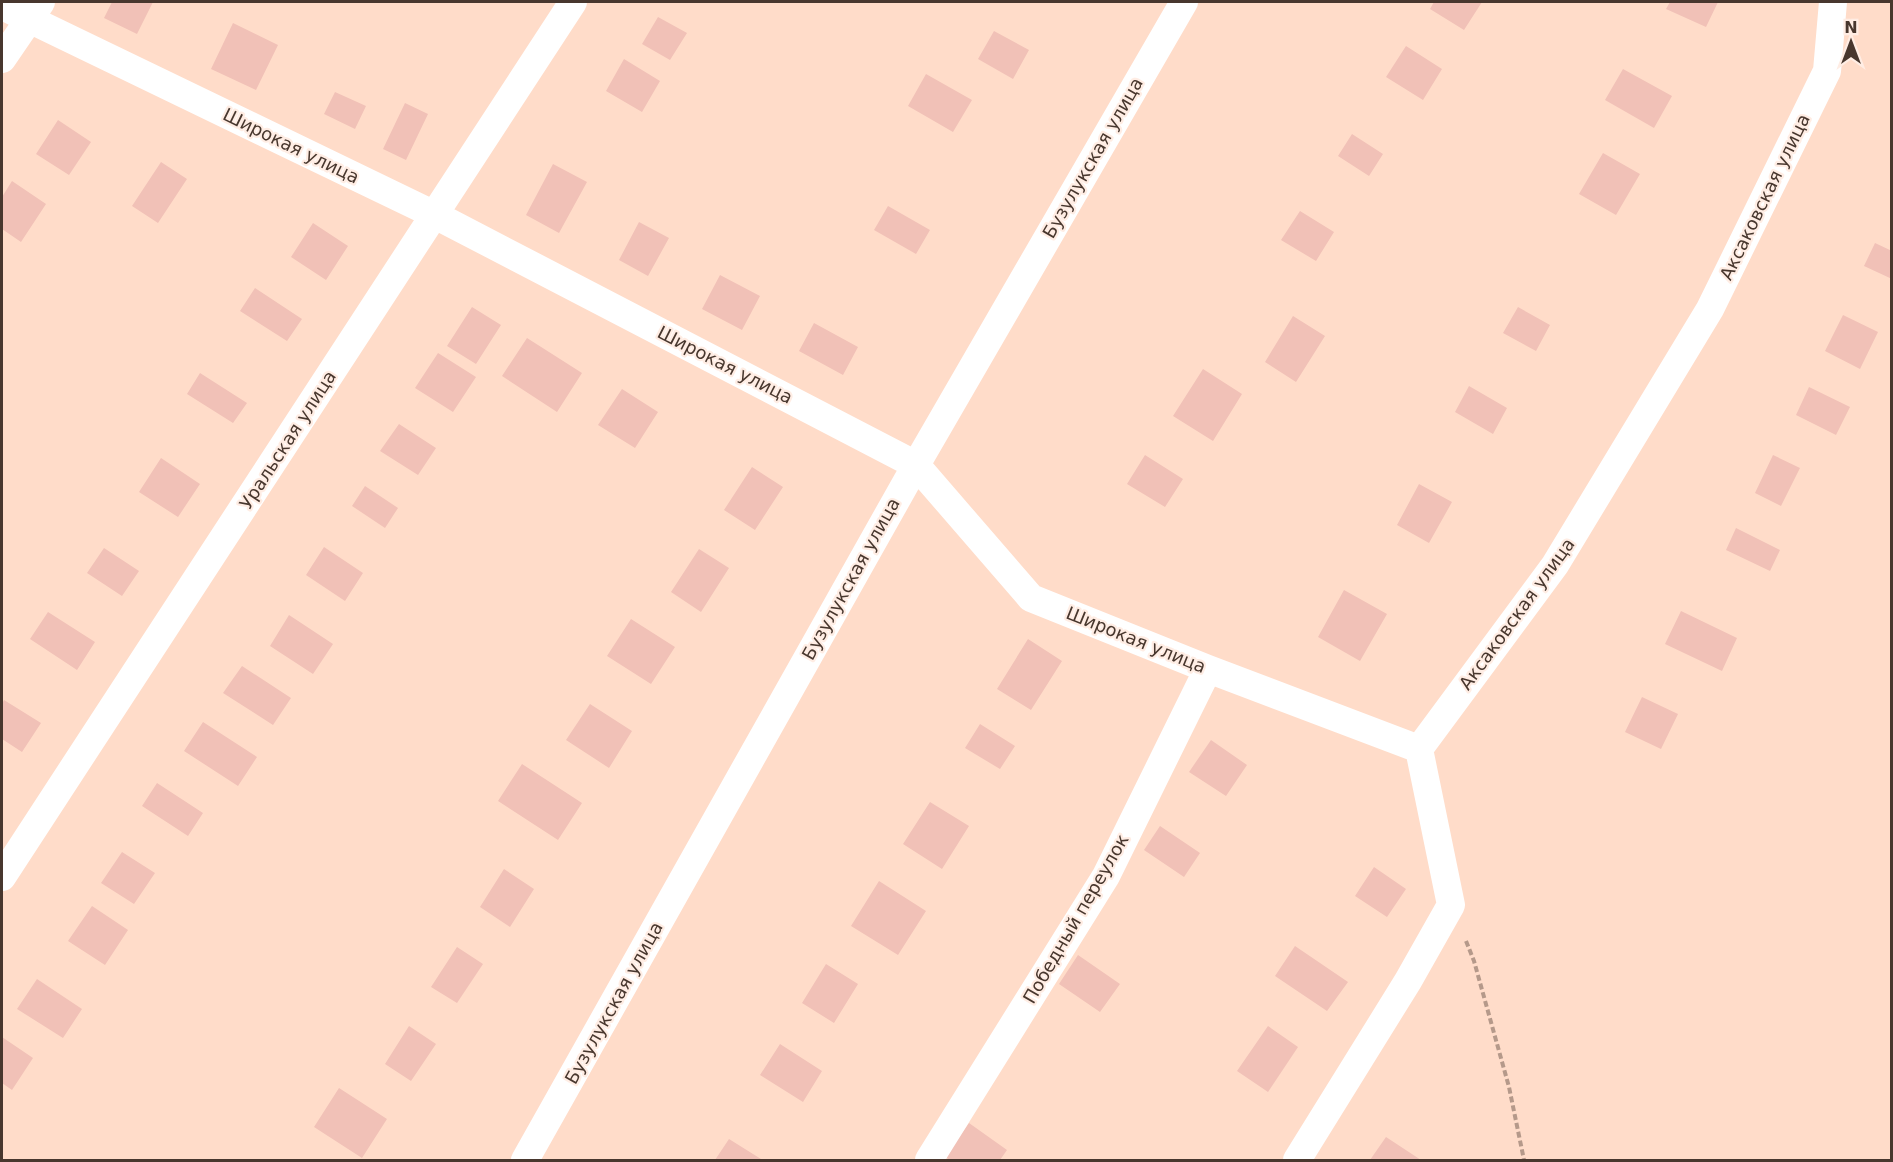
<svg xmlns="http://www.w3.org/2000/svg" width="1893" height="1162" viewBox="0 0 1893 1162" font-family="'DejaVu Sans',sans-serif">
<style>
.building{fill:#f1c1b7}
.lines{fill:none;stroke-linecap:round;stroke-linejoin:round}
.path{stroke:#b5998a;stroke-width:4;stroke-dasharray:6 3;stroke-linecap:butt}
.street{stroke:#fff;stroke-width:28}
.labels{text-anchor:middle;stroke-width:4.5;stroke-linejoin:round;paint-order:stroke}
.street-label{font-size:18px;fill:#48372e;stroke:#ffede4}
</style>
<rect width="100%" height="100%" fill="#ffdcc9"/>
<path class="building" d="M112 2H153L137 34 104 18Z
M1434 2H1482L1464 30 1430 9Z
M1670 2H1718L1706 27 1666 9Z
M658 17 687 33 670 60 642 44Z
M233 23 278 45 256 90 211 69Z
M994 31 1029 50 1013 79 978 59Z
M1406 46 1442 69 1423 100 1386 77Z
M624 59 660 81 642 112 606 91Z
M1623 69 1672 96 1654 128 1605 100Z
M926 74 972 100 953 132 908 106Z
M335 92 366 106 355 129 324 114Z
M405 103 428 114 406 160 383 149Z
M58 120 91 142 69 175 36 154Z
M1352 134 1383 154 1369 176 1338 156Z
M1603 153 1640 174 1616 215 1579 194Z
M161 162 187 179 158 223 132 206Z
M553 164 587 182 559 233 526 215Z
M12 181 46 204 21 242 2 229V197Z
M888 206 930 230 916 254 874 230Z
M1300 211 1334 232 1316 261 1281 240Z
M639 222 669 238 648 276 619 260Z
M313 223 348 246 326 280 291 257Z
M1875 243 1892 251V279L1864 266Z
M720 275 760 296 742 330 702 309Z
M255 288 302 319 287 341 240 311Z
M472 307 501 325 476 364 447 346Z
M1518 307 1550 325 1536 351 1503 333Z
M1843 315 1878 332 1860 369 1825 351Z
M1293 316 1325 336 1296 382 1265 362Z
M814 323 858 347 843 375 799 351Z
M527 338 582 373 557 412 502 376Z
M438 353 476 377 453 412 415 388Z
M1203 369 1242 394 1213 441 1173 416Z
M200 373 247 403 233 423 187 394Z
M1469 386 1507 408 1493 434 1455 412Z
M1809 387 1850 407 1836 435 1796 415Z
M622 389 658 412 635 448 598 425Z
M399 424 436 448 418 475 380 451Z
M1145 455 1183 479 1165 507 1127 484Z
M1773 455 1800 468 1781 506 1755 493Z
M161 458 200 484 178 517 139 492Z
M752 467 783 487 755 530 724 510Z
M1419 484 1452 502 1429 543 1397 525Z
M365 486 398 508 385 528 352 506Z
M1736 528 1780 550 1770 571 1726 550Z
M324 547 363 573 345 601 306 575Z
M104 548 139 571 122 596 87 573Z
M699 549 729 568 701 612 671 592Z
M1344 590 1387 614 1360 661 1318 637Z
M1681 611 1737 638 1722 671 1665 644Z
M48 612 95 642 77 670 30 639Z
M289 615 333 644 313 674 270 646Z
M631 619 675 647 651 684 607 656Z
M1028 639 1062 661 1031 710 997 689Z
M242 666 291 698 273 725 223 693Z
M1642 697 1678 714 1661 749 1625 732Z
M4 700 41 723 22 752 2 739V704Z
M590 704 632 731 609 768 566 740Z
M203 722 257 757 238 786 184 751Z
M980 724 1015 746 1000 769 965 748Z
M1211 740 1247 765 1226 796 1189 772Z
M522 764 582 803 558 840 498 801Z
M157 783 203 813 188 836 142 806Z
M930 802 969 826 942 869 903 844Z
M1160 826 1200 853 1184 877 1144 850Z
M122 852 155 873 134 904 101 883Z
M1374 867 1406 889 1387 917 1355 896Z
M504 869 534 889 510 927 480 907Z
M879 881 926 911 898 955 851 926Z
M92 906 128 930 105 965 68 941Z
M1295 946 1348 982 1327 1011 1275 976Z
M457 947 483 964 457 1003 431 987Z
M1078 955 1120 984 1100 1012 1059 984Z
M826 964 858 984 834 1023 802 1003Z
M37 979 82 1009 63 1038 17 1009Z
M409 1026 436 1044 411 1081 385 1064Z
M1268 1026 1298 1047 1268 1092 1237 1071Z
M2 1037 33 1058 12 1090 2 1083Z
M780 1044 822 1071 803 1102 760 1075Z
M339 1088 387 1119 362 1158 314 1127Z
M969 1123 1007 1150 1000 1160H950L945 1157Z
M1386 1137 1421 1160H1370Z
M729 1139 761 1159 760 1160H715Z"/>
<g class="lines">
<path class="path" d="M1466 941 1474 961 1509 1087 1524 1160"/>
<path class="street" d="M2 6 435 215 916 465 1031 598 1208 669 1419 749
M2 59 41 2
M2 877 573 2
M525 1160 916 465 1184 2
M929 1160 1106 876 1208 669
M1297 1160 1408 981 1451 905 1419 749 1555 565 1710 309 1827 71 1833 2"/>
</g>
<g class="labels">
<g class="street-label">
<text transform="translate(291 146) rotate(26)" y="6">Широкая улица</text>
<text transform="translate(1093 158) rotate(-60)" y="6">Бузулукская улица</text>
<text transform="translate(1765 197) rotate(-64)" y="6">Аксаковская улица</text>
<text transform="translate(725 365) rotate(27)" y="6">Широкая улица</text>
<text transform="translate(288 440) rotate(-57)" y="6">Уральская улица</text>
<text transform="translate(851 579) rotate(-61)" y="6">Бузулукская улица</text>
<text transform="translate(1517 614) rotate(-54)" y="6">Аксаковская улица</text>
<text transform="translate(1136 640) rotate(22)" y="6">Широкая улица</text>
<text transform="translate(1076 919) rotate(-60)" y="6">Победный переулок</text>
<text transform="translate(614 1003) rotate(-61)" y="6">Бузулукская улица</text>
</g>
</g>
<rect width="1893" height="1162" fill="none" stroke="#48372e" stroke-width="6"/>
<g transform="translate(1851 42)" stroke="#ffede4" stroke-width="4.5" paint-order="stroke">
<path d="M0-4.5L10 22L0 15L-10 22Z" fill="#48372e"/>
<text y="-9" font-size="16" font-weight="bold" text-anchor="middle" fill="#48372e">N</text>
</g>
</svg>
